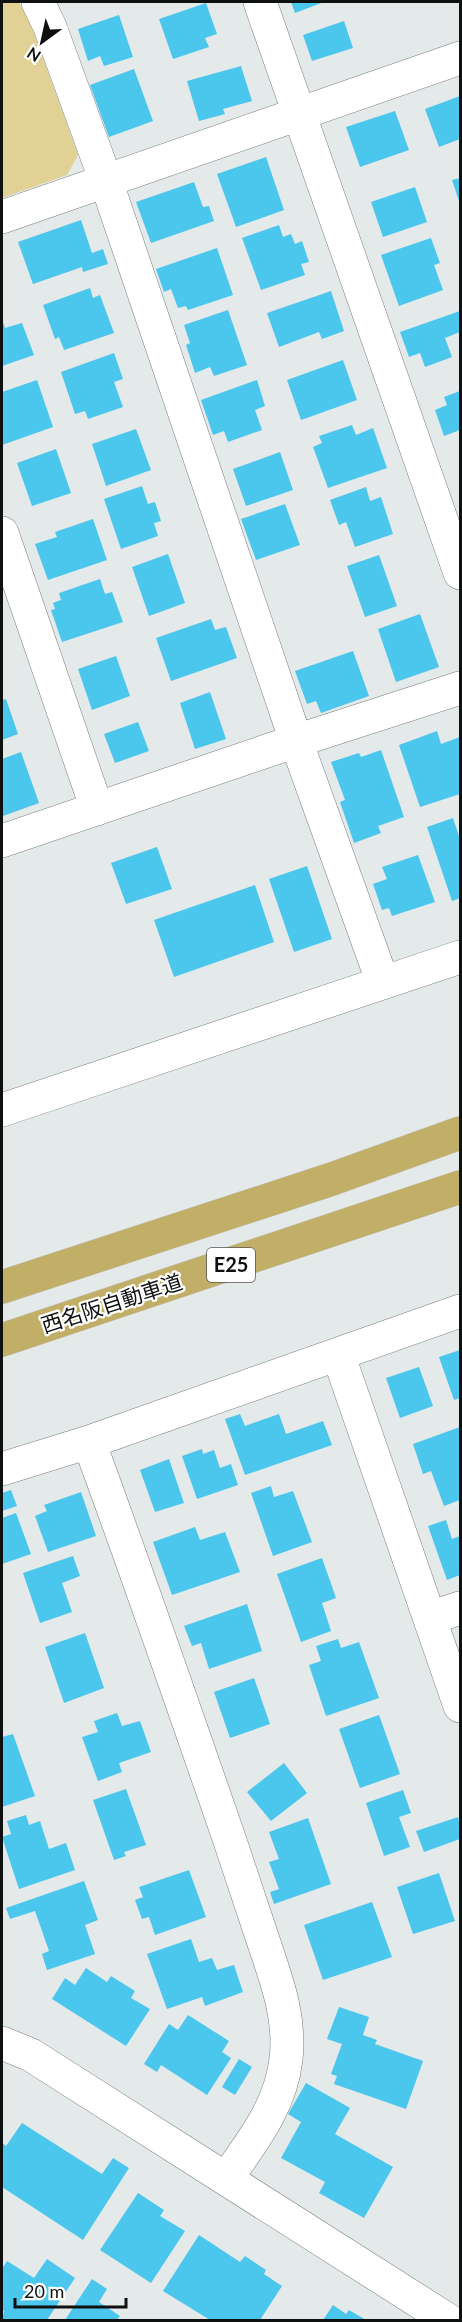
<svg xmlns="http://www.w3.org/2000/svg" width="462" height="2322" viewBox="0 0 462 2322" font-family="Lato,'Noto Sans JP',sans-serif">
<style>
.park{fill:#e1d194}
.building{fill:#4bc6ec}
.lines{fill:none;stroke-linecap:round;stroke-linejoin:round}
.minor-casing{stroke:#797d7e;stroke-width:34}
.highway-casing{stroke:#c5c6c6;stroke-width:34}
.minor{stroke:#fff;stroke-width:33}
.highway{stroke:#c2af67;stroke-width:33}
.labels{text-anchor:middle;stroke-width:4.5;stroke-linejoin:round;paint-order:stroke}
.shield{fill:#fff;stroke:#575858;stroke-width:1.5}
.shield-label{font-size:20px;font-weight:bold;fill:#0f1111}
.street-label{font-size:21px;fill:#0f1111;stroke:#fff}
</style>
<rect width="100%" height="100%" fill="#e4e9ea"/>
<path class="park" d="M2 2H19L29 20 78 155 67 175 2 198Z"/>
<path class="building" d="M291 2H324L295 13Z
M206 3 217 34 205 38 209 47 173 59 159 19Z
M119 15 133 57 104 66 100 56 88 61 78 29Z
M344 21 353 48 312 61 303 35Z
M241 66 252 101 223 109 225 114 199 121 187 81Z
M134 69 153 121 109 137 90 85Z
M460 96V139L439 147 425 109Z
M395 111 409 150 360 167 346 127Z
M266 157 284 210 236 227 217 174Z
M460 178V204L452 180Z
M194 182 203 207 209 206 214 221 151 243 136 202Z
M415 187 427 222 383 237 371 202Z
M81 220 92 253 103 249 108 264 83 272 82 267 33 284 18 242Z
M279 225 283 237 291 234 295 244 302 241 309 262 301 264 305 275 261 290 242 238Z
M431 238 440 263 434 265 443 290 399 306 381 255Z
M217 248 233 295 188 310 186 306 178 308 171 289 164 292 156 269Z
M90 288 93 298 100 295 114 333 64 350 59 337 55 339 43 305Z
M331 291 344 331 322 339 319 332 279 347 267 313Z
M228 310 247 365 214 376 210 367 195 373 186 345 190 343 184 325Z
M460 311V332L445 338 452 357 425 367 420 353 409 357 400 332Z
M2 319 5 328 22 323 34 355 2 366Z
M114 353 123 379 114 382 123 407 88 419 85 411 75 414 61 372Z
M343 360 357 400 301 420 287 380Z
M37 380 53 427 2 445V392Z
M257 380 265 406 255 410 262 430 228 442 224 431 213 435 201 400Z
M460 391V430L444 436 435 410 447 405 444 397Z
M352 425 356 435 373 428 387 468 328 488 313 447 322 443 319 436Z
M136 429 151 470 106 486 92 444Z
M56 449 71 493 32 506 17 463Z
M280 452 293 490 246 506 233 469Z
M142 486 148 504 155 502 161 521 154 523 158 536 121 549 104 499Z
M366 487 370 501 381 497 393 534 355 547 346 522 339 525 330 500Z
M285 504 300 545 256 560 241 519Z
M93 519 107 560 48 580 35 544 57 537 55 532Z
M168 554 185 603 149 616 132 567Z
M379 555 397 606 365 617 347 566Z
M100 579 105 594 112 592 123 622 62 642 51 610 55 609 53 603 61 600 59 593Z
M420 614 439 667 396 682 378 629Z
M211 619 215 630 226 627 237 658 171 681 156 638Z
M353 651 369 696 321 713 316 701 307 704 295 671Z
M116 656 130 696 92 710 78 669Z
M210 692 226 739 195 749 180 703Z
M6 699 18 734 2 740V700Z
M138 722 149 751 115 763 104 734Z
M437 731 441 744 460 737V794L420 807 399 745Z
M381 750 404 817 378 826 381 833 354 843 340 802 345 800 331 762 359 753 361 757Z
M21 752 39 803 3 816 2 759Z
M453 818 460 839V898L452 901 427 827Z
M157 847 172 889 126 904 111 863Z
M418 855 435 902 392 916 389 908 382 910 373 884 387 879 382 867Z
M307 866 332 939 294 952 269 879Z
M255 885 274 942 174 977 154 920Z
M460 1350V1398L454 1400 439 1357Z
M419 1367 433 1406 400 1418 386 1378Z
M240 1414 245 1426 279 1414 286 1434 323 1421 332 1445 245 1475 225 1419Z
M460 1427V1500L444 1506 431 1471 423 1474 413 1444Z
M202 1449 203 1454 214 1450 220 1468 231 1464 238 1485 197 1499 182 1456Z
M169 1459 184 1503 155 1512 140 1470Z
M271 1486 274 1497 293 1491 312 1542 273 1556 251 1493Z
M11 1490 17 1506 2 1511V1493Z
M81 1492 96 1536 48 1552 35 1516 47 1511 44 1505Z
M16 1513 31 1554 2 1564V1518Z
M446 1520 452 1539 460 1536V1575L447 1580 428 1526Z
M195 1527 200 1540 225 1532 240 1572 172 1595 153 1542Z
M73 1556 80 1576 62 1583 72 1612 40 1623 23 1573Z
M322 1558 336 1598 322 1603 331 1631 301 1642 277 1574Z
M247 1604 262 1651 209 1669 201 1643 192 1646 184 1626Z
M85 1633 104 1688 64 1703 45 1647Z
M338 1639 341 1648 359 1642 379 1698 326 1716 309 1665 321 1661 316 1646Z
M254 1678 270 1724 230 1738 214 1692Z
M117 1713 122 1726 140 1721 151 1752 119 1763 122 1772 98 1781 82 1737 98 1732 94 1721Z
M379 1715 400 1774 360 1788 339 1729Z
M13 1734 35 1796 2 1807V1737Z
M284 1763 307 1793 271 1821 247 1792Z
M126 1789 146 1845 124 1852 126 1856 114 1860 93 1800Z
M403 1790 411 1813 399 1817 410 1847 384 1856 366 1803Z
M26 1815 29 1825 40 1821 49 1849 66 1843 75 1870 19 1889 2 1837 11 1834 7 1821Z
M458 1817 460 1825V1839L424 1852 416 1831Z
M308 1818 331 1884 274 1904 270 1892 279 1889 269 1862 279 1859 269 1832Z
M189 1870 206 1917 155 1935 149 1917 142 1919 135 1900 143 1897 139 1887Z
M439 1873 455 1921 413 1934 397 1887Z
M84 1881 98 1920 85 1925 95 1954 47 1970 42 1954 49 1951 35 1911 10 1919 6 1908Z
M372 1902 392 1957 323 1980 304 1925Z
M191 1939 199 1962 212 1958 217 1970 234 1965 243 1992 205 2006 202 1997 167 2009 147 1954Z
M86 1968 107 1982 111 1976 135 1991 131 1998 150 2009 126 2046 52 1999 65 1978 75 1985Z
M339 2007 369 2017 363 2035 377 2040 375 2044 423 2061 406 2109 334 2084 337 2076 331 2074 342 2044 327 2039Z
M188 2015 229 2041 222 2052 231 2058 207 2095 161 2065 157 2072 144 2064 169 2024 178 2030Z
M239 2059 252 2067 235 2095 222 2087Z
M306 2083 350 2108 335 2134 393 2167 364 2218 319 2193 325 2182 281 2158 301 2122 288 2114Z
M22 2123 102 2174 113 2158 129 2168 83 2240 2 2187V2143L6 2146Z
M138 2193 164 2210 160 2216 185 2231 151 2283 100 2250Z
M199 2235 240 2262 245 2256 266 2270 264 2274 282 2286 260 2320H210L163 2291Z
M47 2259 75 2278 47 2320H2L4 2311 2 2309V2269L7 2261 34 2278Z
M92 2279 107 2289 99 2302 120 2316 117 2320H65Z
M333 2305 346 2314 349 2310 366 2320H323Z"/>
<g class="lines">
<defs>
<path id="minor" d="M38 2 50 27 106 181 296 741 383 983
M260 2 460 573
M2 217 460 58
M2 533 97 809
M2 841 296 741 460 688
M2 1110 460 957
M338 1354 460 1706
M89 1442C138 1575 184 1708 230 1841 241 1874 252 1907 263 1940 276 1979 291 2017 286 2059 281 2106 252 2142 226 2179
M2 1469 89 1442 460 1311
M430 1618 460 1608
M2 2043 31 2055 448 2320"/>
<path id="highway" d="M2 1287 332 1179 460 1133
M2 1340 460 1187"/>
</defs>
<use href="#minor" class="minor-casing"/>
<use href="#highway" class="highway-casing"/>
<use href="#minor" class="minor"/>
<use href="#highway" class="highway"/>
</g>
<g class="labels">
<rect class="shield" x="207" y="1248" width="48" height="34" rx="4.5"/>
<g class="shield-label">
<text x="231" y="1272">E25</text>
</g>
<g class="street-label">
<text transform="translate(112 1304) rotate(-18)" y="7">西名阪自動車道</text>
</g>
</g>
<rect width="462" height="2322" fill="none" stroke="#0f1111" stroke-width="6"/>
<g transform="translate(42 42) rotate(213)" stroke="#ffffff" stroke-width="4.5" paint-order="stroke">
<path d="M0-4.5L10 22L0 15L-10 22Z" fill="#0f1111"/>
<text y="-9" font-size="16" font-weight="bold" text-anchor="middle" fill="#0f1111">N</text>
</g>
<path d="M15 2298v9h111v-9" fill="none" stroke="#0f1111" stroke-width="3"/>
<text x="24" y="2298" font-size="18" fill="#0f1111" stroke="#ffffff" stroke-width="4.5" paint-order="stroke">20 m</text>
</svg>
